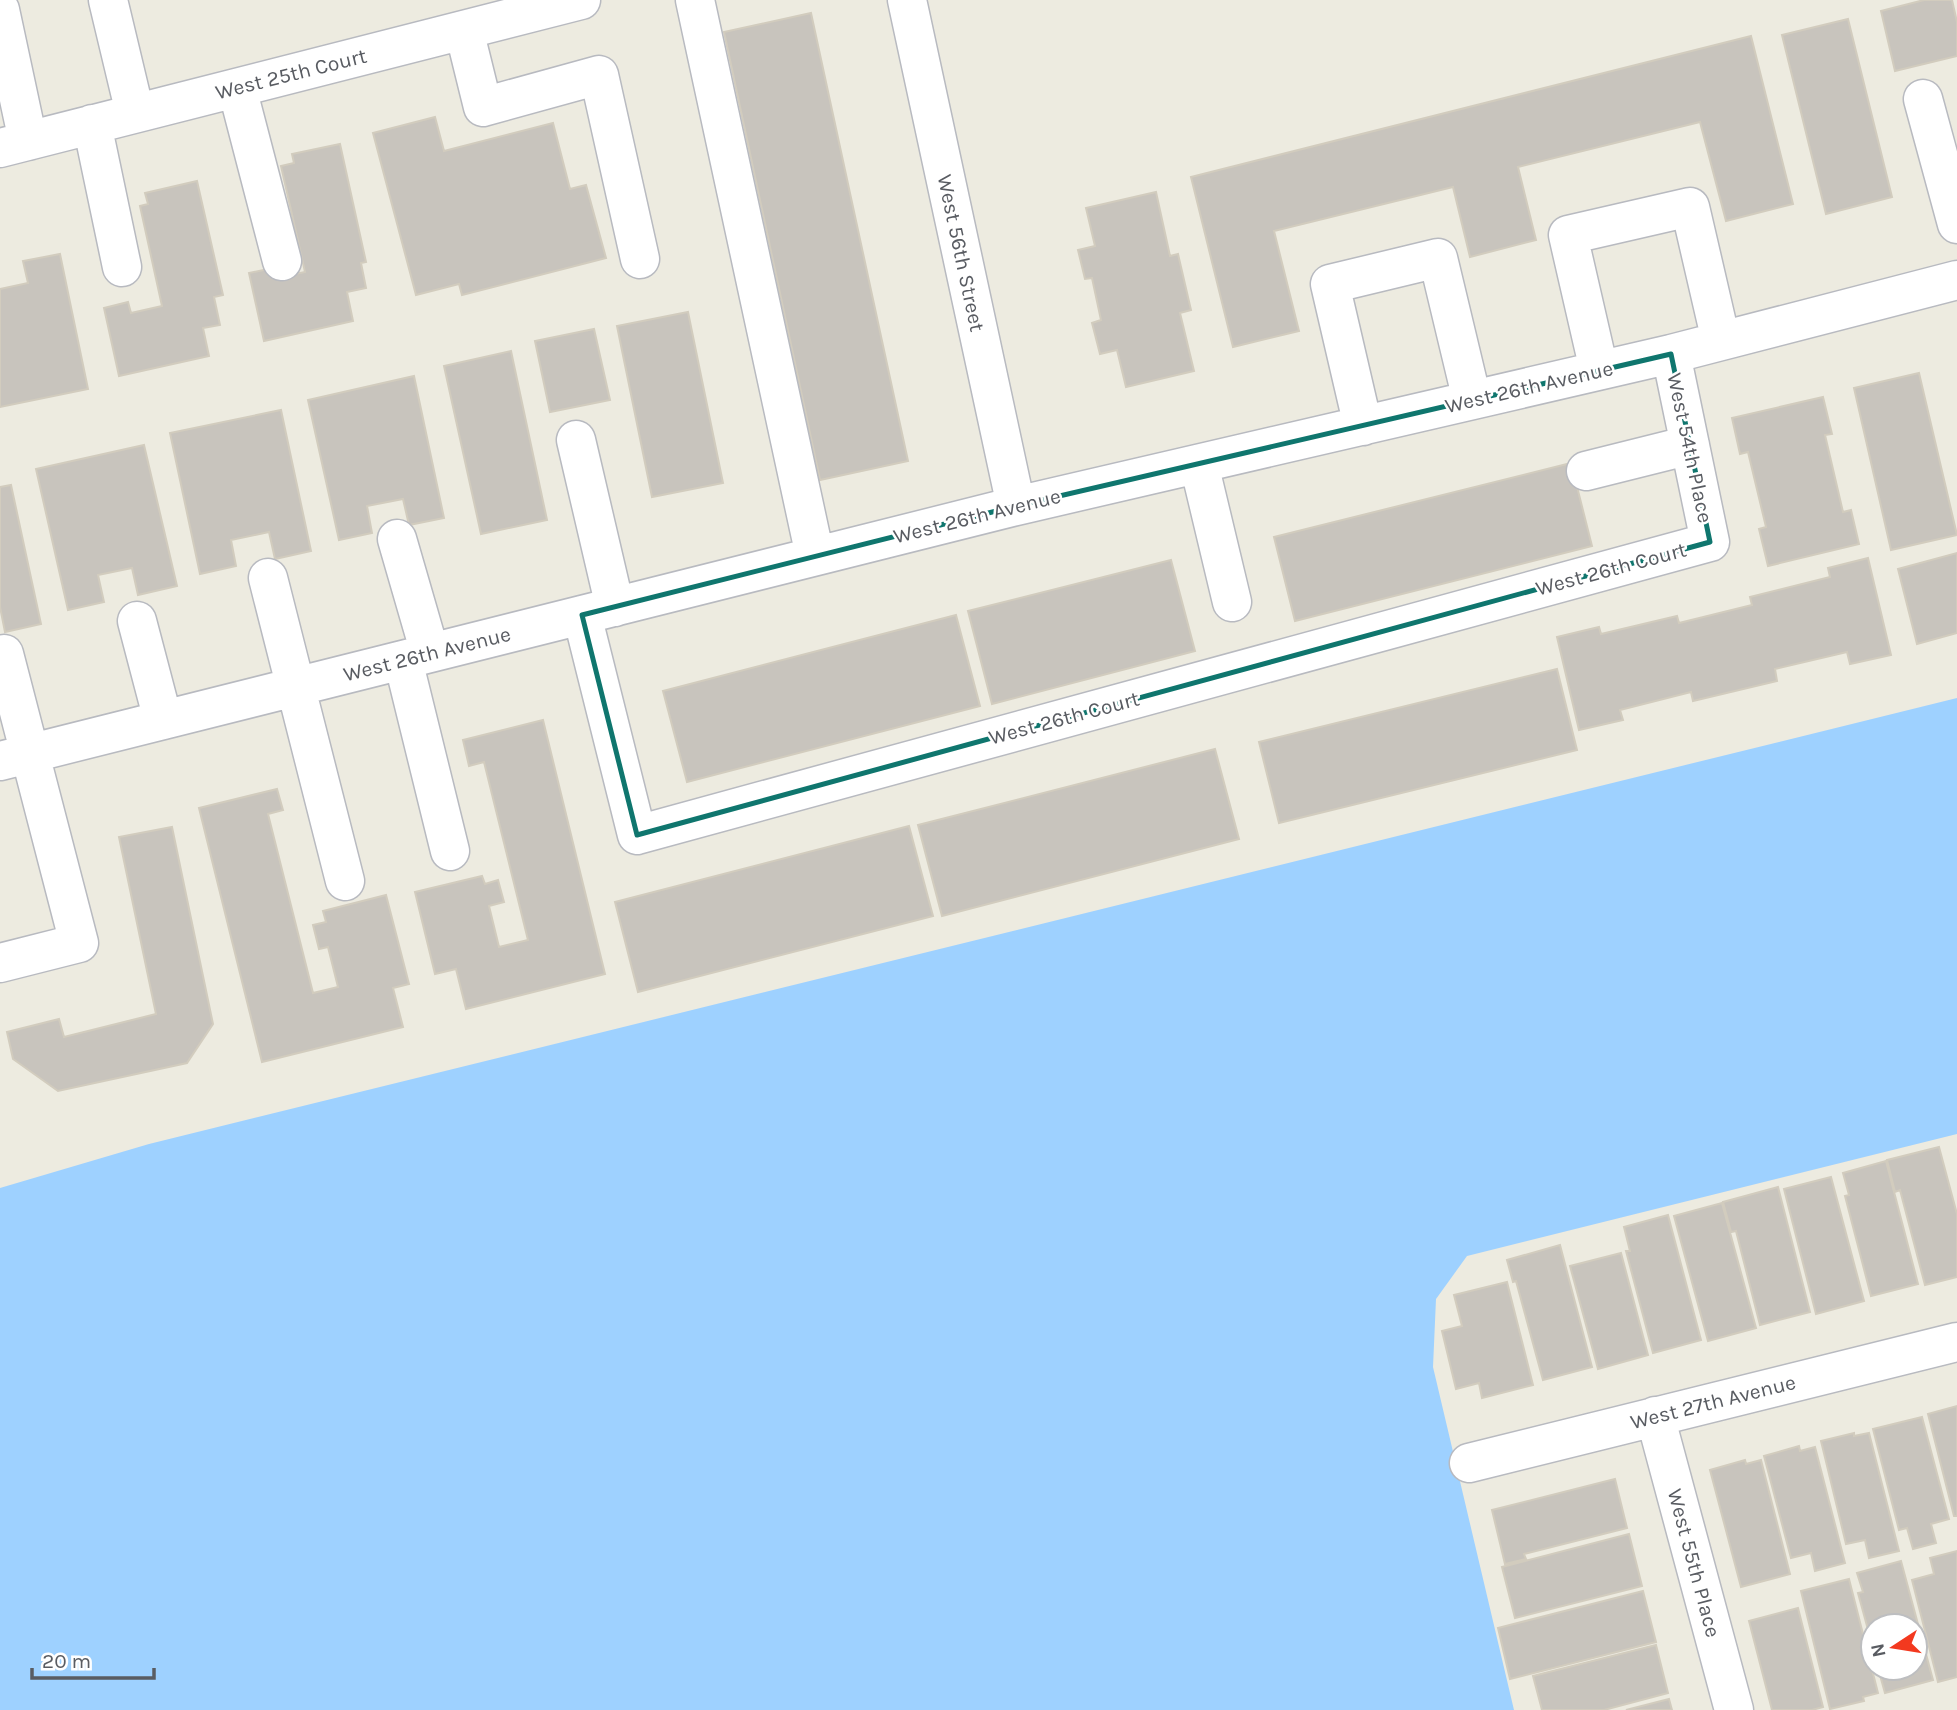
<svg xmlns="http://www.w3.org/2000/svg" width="1957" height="1710" viewBox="0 0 1957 1710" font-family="Karla,sans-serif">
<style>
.water{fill:#9ed1ff}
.building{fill:#c8c4bd;stroke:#d2ccbe;stroke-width:2}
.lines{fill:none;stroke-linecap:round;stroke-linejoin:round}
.minor-casing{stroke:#b8bac0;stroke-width:41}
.minor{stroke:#fff;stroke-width:38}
.marked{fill:none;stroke:#0f766e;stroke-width:5;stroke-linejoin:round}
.labels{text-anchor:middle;stroke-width:5;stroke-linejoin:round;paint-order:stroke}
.street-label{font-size:21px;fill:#595c62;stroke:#fff}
</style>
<rect width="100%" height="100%" fill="#edebe0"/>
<path class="water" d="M1957 698V1134L1467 1256 1436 1299 1433 1367 1514 1710H0V1188L149 1144Z"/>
<path class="building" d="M1924 0H1952L1957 22V56L1895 71 1881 11Z
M811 13 908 461 820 480 724 32Z
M1848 19 1892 197 1826 214 1782 35Z
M1751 36 1793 204 1726 221 1700 122 1518 167 1536 240 1470 257 1453 187 1274 231 1299 331 1233 347 1191 177Z
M435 117 444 151 553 123 570 189 586 185 606 258 462 295 459 284 416 295 373 133Z
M340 144 366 262 361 263 366 288 347 292 353 321 264 341 249 273 278 267 280 277 305 272 281 166 294 163 292 154Z
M197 181 223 295 214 297 220 325 203 328 209 356 119 376 104 308 128 302 131 313 162 306 140 206 148 204 145 193Z
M1156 192 1170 256 1178 254 1191 310 1180 313 1194 371 1126 387 1117 350 1100 354 1092 323 1101 320 1092 278 1085 279 1078 250 1095 246 1086 208Z
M60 254 88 389 0 407V289L28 283 23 261Z
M688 312 723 483 652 497 617 326Z
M594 329 610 400 550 412 535 341Z
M511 351 547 520 481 534 444 366Z
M1919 373 1957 535 1891 550 1854 388Z
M414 376 444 518 409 525 403 499 367 506 372 533 339 540 308 400Z
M1823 397 1832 434 1825 435 1843 512 1851 510 1859 544 1768 566 1759 529 1766 527 1748 452 1740 454 1732 418Z
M281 410 311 551 275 559 269 532 231 540 236 566 200 574 170 433Z
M144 445 177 586 138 595 132 568 98 575 104 602 68 610 36 469Z
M1571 463 1592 546 1295 621 1274 537Z
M11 485 41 624 5 632 0 607V487Z
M1957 553V633L1917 644 1898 569Z
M1868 558 1891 655 1850 664 1847 652 1775 669 1777 681 1693 701 1691 692 1620 710 1623 720 1579 730 1557 637 1599 627 1601 634 1677 616 1679 623 1752 605 1750 597 1830 577 1828 568Z
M1171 560 1195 651 992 704 968 611Z
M956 615 980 706 687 782 663 691Z
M1557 669 1577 750 1279 823 1259 742Z
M543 720 605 974 466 1009 456 969 435 974 415 892 482 876 485 884 498 880 504 902 489 906 499 947 528 940 484 762 469 766 463 740Z
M1215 749 1239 839 942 916 918 825Z
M277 789 283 810 268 814 313 993 338 987 328 947 319 949 313 925 326 922 323 911 386 895 409 984 393 988 403 1027 262 1062 199 808Z
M909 826 933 916 638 992 615 902Z
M172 827 213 1024 187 1063 58 1091 13 1059 7 1032 59 1019 64 1037 156 1014 119 837Z
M1939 1147 1957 1214V1277L1925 1285 1900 1190 1895 1192 1887 1160Z
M1886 1161 1918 1284 1871 1296 1845 1196 1849 1195 1843 1173Z
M1831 1177 1864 1301 1816 1314 1784 1189Z
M1778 1187 1810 1312 1760 1325 1736 1231 1731 1232 1723 1202Z
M1722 1203 1756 1328 1708 1341 1674 1216Z
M1668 1215 1701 1340 1653 1353 1626 1251H1630L1624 1227Z
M1560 1245 1592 1367 1543 1380 1516 1281 1513 1282 1507 1260Z
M1621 1253 1648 1355 1598 1369 1570 1266Z
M1507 1282 1533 1385 1482 1398 1479 1383 1456 1389 1442 1331 1462 1326 1454 1295Z
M1957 1406V1516H1954L1928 1414Z
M1922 1417 1949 1519 1931 1524 1936 1543 1913 1549 1907 1528 1899 1530 1873 1429Z
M1854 1433V1436L1869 1433 1899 1551 1869 1558 1865 1540 1846 1544 1821 1441Z
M1799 1446 1800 1451 1815 1447 1845 1563 1815 1571 1811 1553 1791 1558 1764 1456Z
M1745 1460 1746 1464 1761 1460 1790 1574 1741 1587 1710 1470Z
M1615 1479 1627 1528 1524 1554 1526 1559 1505 1564 1492 1510Z
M1629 1534 1642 1586 1515 1618 1502 1567Z
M1957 1551V1677L1938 1682 1912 1580 1934 1574 1930 1558Z
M1901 1561 1933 1680 1885 1693 1878 1668H1915V1626H1873V1648L1858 1593 1863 1592 1857 1573Z
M1849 1579 1878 1693 1863 1697 1864 1701 1830 1709 1801 1591Z
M1643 1591 1656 1642 1510 1679 1498 1628Z
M1798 1608 1823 1707 1812 1710H1772L1749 1621Z
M1656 1645 1668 1693 1604 1710H1542L1533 1676Z
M1669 1699 1672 1710H1626Z"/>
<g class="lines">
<defs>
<path id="minor" d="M108 0 135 113
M695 0 815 556
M907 0 1016 506
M0 10 28 141
M464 30 483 107 599 75 640 259
M237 88 282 261
M1923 99 1957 224
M92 124 122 267
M0 148 581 0
M1599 370 1568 235 1690 207 1721 341
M1363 426 1330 284 1438 258 1472 400
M576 440 615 607
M1199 464 1232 602
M1586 471 1690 445
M397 539 430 653
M268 578 345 881
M582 615 637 835 1710 542 1671 354
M137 621 163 720
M403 660 450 851
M0 761 1016 506 1671 354 1957 280
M0 963 79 943 4 654
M1655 1416 1734 1710
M1469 1463 1957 1342"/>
</defs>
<use href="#minor" class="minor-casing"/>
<use href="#minor" class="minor"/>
</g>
<path class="marked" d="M1671 354 1710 542 637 835 582 615 1016 506Z"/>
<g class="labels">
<g class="street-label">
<text transform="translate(291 74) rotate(-14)" y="7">West 25th Court</text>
<text transform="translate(961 253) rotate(78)" y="7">West 56th Street</text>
<text transform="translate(1529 387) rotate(-13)" y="7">West 26th Avenue</text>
<text transform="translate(1690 448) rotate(78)" y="7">West 54th Place</text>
<text transform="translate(977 516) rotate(-14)" y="7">West 26th Avenue</text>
<text transform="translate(1611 569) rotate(-15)" y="7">West 26th Court</text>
<text transform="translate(427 654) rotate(-14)" y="7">West 26th Avenue</text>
<text transform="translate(1064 718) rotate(-15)" y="7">West 26th Court</text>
<text transform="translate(1713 1402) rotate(-14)" y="7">West 27th Avenue</text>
<text transform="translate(1694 1563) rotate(75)" y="7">West 55th Place</text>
</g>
</g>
<g transform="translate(1894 1647) rotate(258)"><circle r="33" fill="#ffffff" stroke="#bdbec0" stroke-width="2"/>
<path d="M0-5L12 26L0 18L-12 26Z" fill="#f3391f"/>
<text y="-10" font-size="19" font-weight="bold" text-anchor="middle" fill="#595c62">N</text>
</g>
<path d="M32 1668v10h122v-10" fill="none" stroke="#595c62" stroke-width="3.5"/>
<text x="42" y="1668" font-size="21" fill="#595c62" stroke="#ffffff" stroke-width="5" paint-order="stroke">20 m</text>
</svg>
